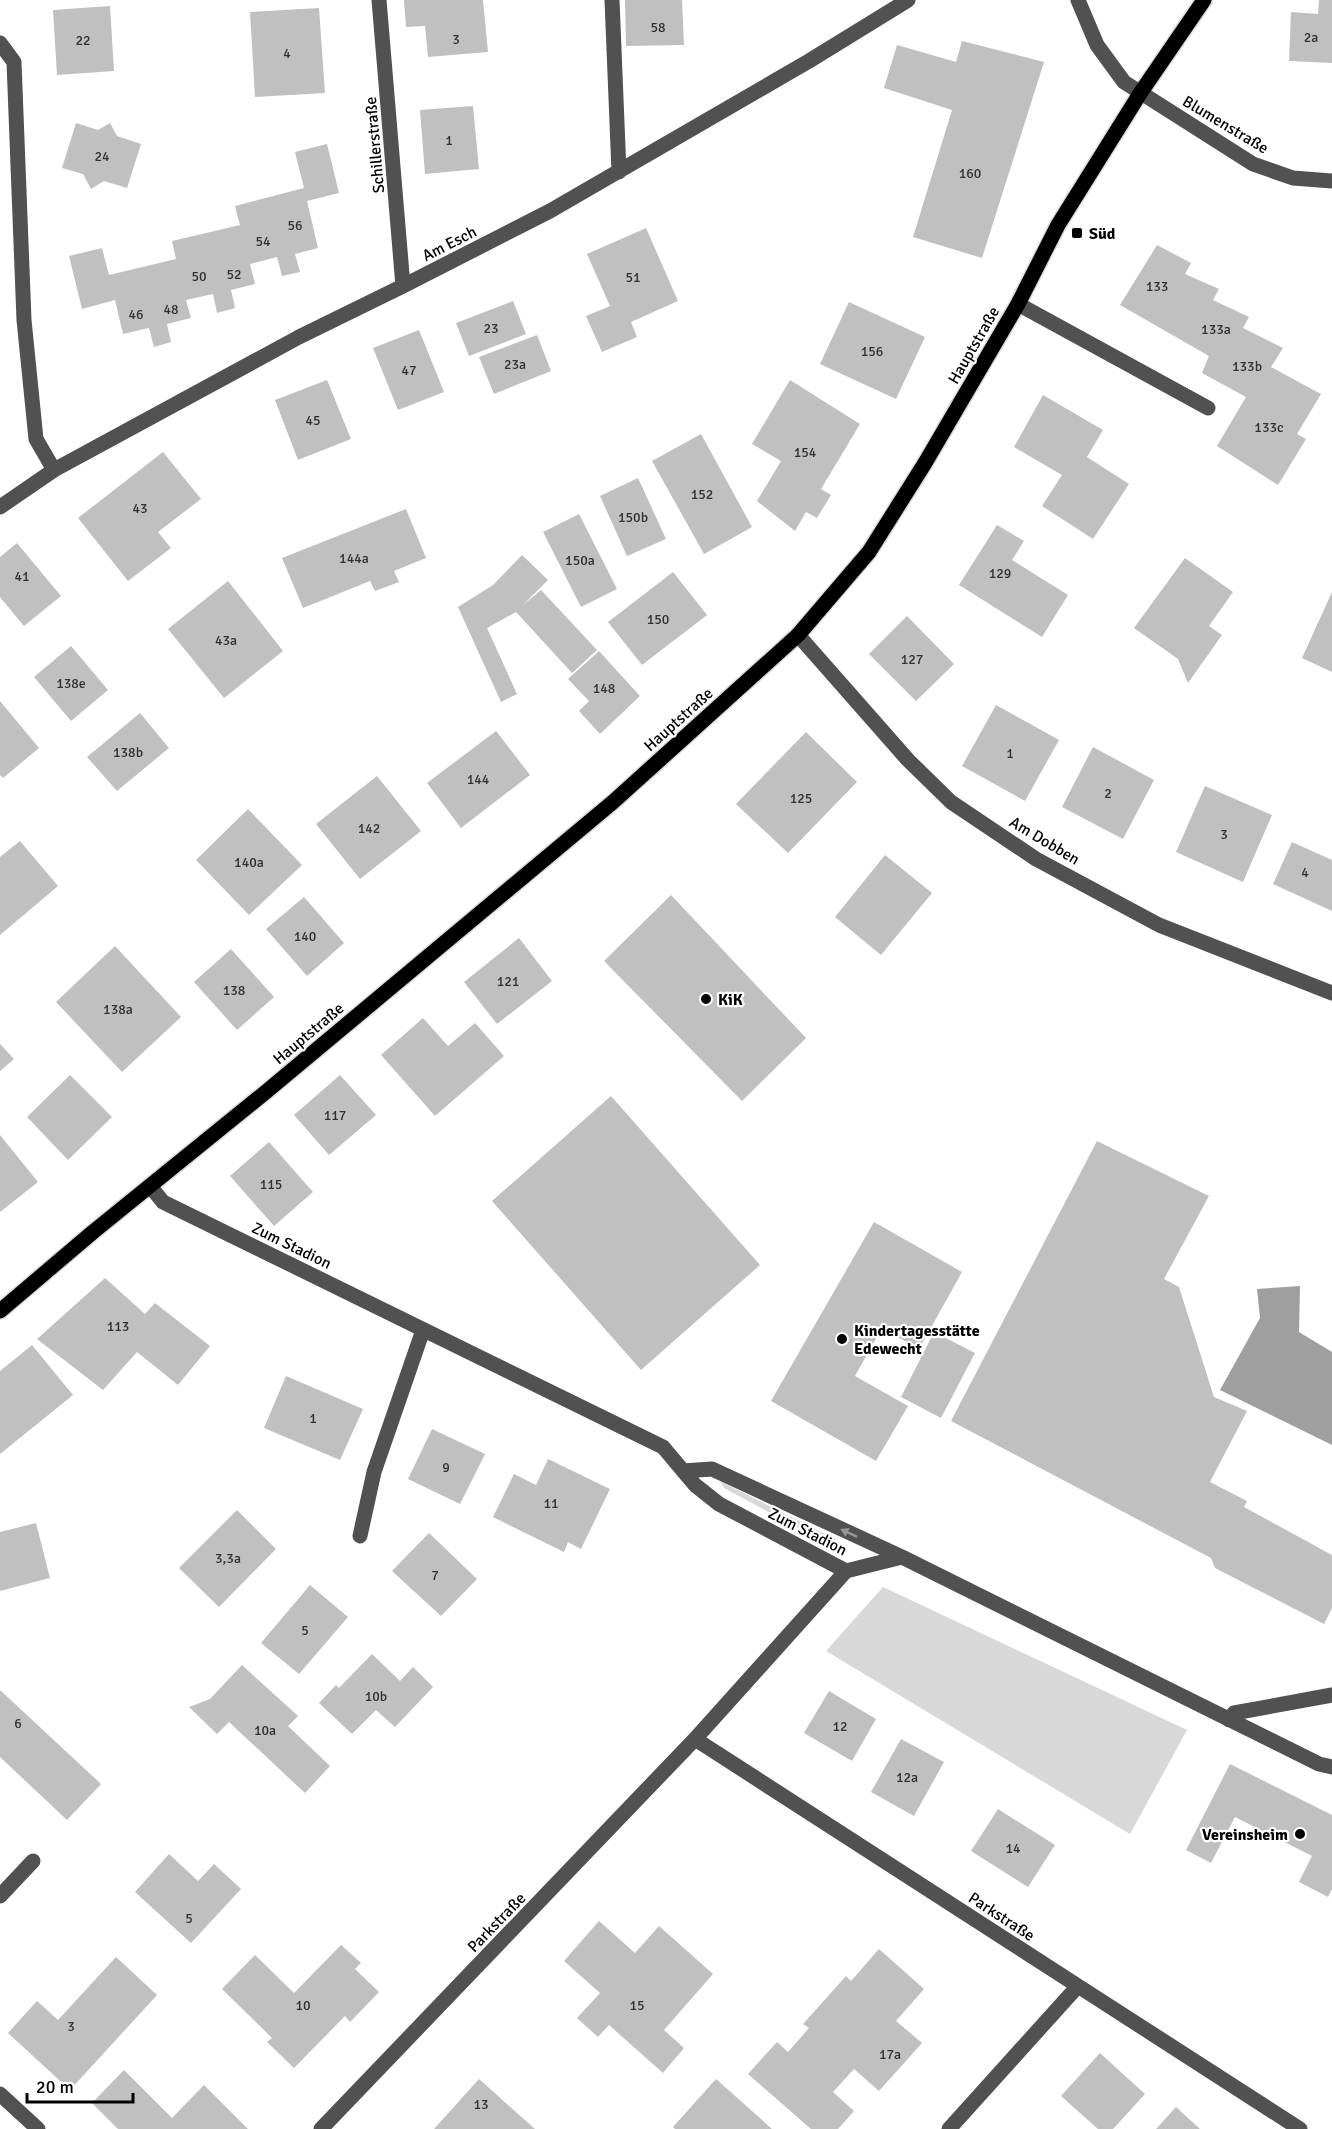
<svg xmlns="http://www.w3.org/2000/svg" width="1332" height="2129" viewBox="0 0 1332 2129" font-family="Signika,sans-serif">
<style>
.green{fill:#d8d8d8}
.water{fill:#9f9f9f}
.building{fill:#c0c0c0}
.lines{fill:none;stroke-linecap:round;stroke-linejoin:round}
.major-casing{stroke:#dbdbdb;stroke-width:18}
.minor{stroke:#515151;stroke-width:15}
.major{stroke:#000;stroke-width:15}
.oneway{fill:#979797}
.poi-dot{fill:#000;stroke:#fff;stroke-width:2}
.labels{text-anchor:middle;stroke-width:4.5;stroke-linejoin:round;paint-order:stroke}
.number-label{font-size:14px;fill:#303030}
.street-label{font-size:16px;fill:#000;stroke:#fff}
.poi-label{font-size:16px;font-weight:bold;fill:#000;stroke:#fff;text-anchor:start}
</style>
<rect width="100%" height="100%" fill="#fff"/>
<path class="green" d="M720 1481 835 1539 837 1544 834 1547 724 1488Z
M883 1587 1187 1730 1130 1834 826 1651Z"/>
<path class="water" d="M1300 1286 1299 1332 1332 1352V1445L1220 1390 1260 1318 1257 1289Z"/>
<path class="building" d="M404 0H483L488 52 428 57 425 26 406 27Z
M625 0H682L684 45 626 46Z
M1319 0H1332V63L1289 61 1291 12 1318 14Z
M110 6 114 71 57 75 53 10Z
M319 8 325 93 255 97 250 12Z
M962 41 1044 62 982 258 913 237 952 110 884 88 897 45 956 62Z
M473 106 479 169 425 174 420 110Z
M76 123 98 130 110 123 117 136 141 144 127 188 104 181 91 189 83 174 62 168Z
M327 144 339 193 307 201 318 248 295 254 300 272 282 276 277 257 250 264 255 284 231 290 235 308 217 313 213 294 186 300 191 318 167 324 171 342 154 347 149 328 123 334 115 300 82 309 69 256 102 248 109 275 176 259 172 241 240 225 235 206 304 188 295 152Z
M646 228 678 301 631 322 637 337 602 352 586 316 610 306 587 254Z
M1157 245 1191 263 1185 274 1219 289 1213 300 1249 317 1243 328 1283 348 1271 367 1321 394 1297 434 1306 439 1278 485 1217 446 1246 397 1202 373 1209 356 1120 305Z
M513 301 526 334 469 356 456 323Z
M849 302 925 337 896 399 820 364Z
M419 330 444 392 398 410 373 348Z
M537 335 551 371 494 394 479 357Z
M327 380 351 439 298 460 275 400Z
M790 380 860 424 821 489 831 495 817 518 806 512 795 531 757 501 781 461 752 444Z
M1043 395 1103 430 1087 457 1129 484 1093 539 1042 506 1062 475 1014 447Z
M701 434 752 527 704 554 652 461Z
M163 452 201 499 158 532 171 548 128 581 78 518Z
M638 478 666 539 627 556 600 496Z
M406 509 426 558 394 571 399 582 375 591 370 581 303 608 282 558Z
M579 514 617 589 581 607 543 532Z
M997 525 1024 541 1012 560 1068 595 1042 637 959 585Z
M17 543 61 596 24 626 0 597V557Z
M522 555 548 580 522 606 541 590 597 650 572 673 516 612 487 628 517 694 501 702 458 607 493 585Z
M1185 558 1233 592 1209 626 1222 635 1188 683 1178 659 1134 628Z
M673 572 707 615 642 665 608 622Z
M228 581 283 651 224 698 168 629Z
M1332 592V672L1302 658Z
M907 616 954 664 916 701 869 654Z
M71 646 108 690 71 721 34 677Z
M599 651 640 696 600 734 579 711 589 701 568 679Z
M0 701 39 748 3 778 0 775Z
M996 705 1059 740 1025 801 962 766Z
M140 713 169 748 117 791 87 757Z
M496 731 530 775 461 828 427 783Z
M806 732 857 782 788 853 736 804Z
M1093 747 1154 780 1123 839 1062 807Z
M377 776 421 831 360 879 316 824Z
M1205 786 1272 815 1243 882 1176 852Z
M248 809 302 865 249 915 196 860Z
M20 841 58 886 0 935V857Z
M1292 842 1332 860V911L1273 884Z
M885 855 932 893 881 955 835 917Z
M671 895 806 1038 742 1101 604 961Z
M304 897 344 943 307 976 266 929Z
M519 938 552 981 497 1024 464 982Z
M115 946 181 1017 122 1072 56 1002Z
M231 949 274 997 237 1030 194 982Z
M423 1018 448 1046 475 1023 504 1056 435 1116 381 1055Z
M0 1044 14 1059 0 1071Z
M70 1075 112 1117 68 1160 27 1117Z
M340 1075 376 1115 329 1155 294 1115Z
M611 1096 760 1265 641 1370 492 1201Z
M0 1135 38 1182 0 1212Z
M1097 1141 1209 1196 1164 1279 1179 1287 1214 1397 1247 1411 1210 1482 1247 1501 1244 1507 1332 1555V1608L1324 1624 1215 1568 1211 1558 951 1421Z
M269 1142 313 1192 274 1226 230 1176Z
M874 1222 962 1272 919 1349 882 1328 855 1376 908 1406 876 1461 771 1401Z
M105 1278 145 1314 155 1303 210 1346 178 1385 137 1352 103 1390 37 1339Z
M934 1332 975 1353 941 1418 901 1397Z
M32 1345 73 1395 0 1454V1371Z
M286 1376 363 1409 340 1460 264 1428Z
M432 1429 485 1454 460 1504 408 1479Z
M548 1459 610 1489 581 1549 568 1542 564 1552 493 1517 514 1474 536 1485Z
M237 1510 276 1549 219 1607 179 1568Z
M36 1523 50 1578 0 1591V1532Z
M429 1533 477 1579 441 1616 392 1571Z
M310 1585 348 1617 299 1674 261 1643Z
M372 1654 400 1681 413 1667 433 1687 395 1727 376 1710 352 1734 319 1703 336 1685 339 1688Z
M242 1665 298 1716 288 1726 330 1766 305 1793 229 1722 217 1734 189 1707 210 1699Z
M0 1690 101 1784 67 1820 0 1757Z
M829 1691 876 1719 852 1761 804 1733Z
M901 1739 944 1762 914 1816 871 1792Z
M1230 1764 1332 1815V1889L1328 1897 1299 1882 1312 1856 1235 1817 1211 1863 1186 1850Z
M998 1809 1055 1845 1028 1887 971 1851Z
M169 1854 198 1881 214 1864 241 1889 191 1943 135 1892Z
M599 1921 635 1953 659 1926 713 1974 664 2030 684 2048 663 2073 609 2025 598 2037 577 2018 600 1993 564 1961Z
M341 1945 361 1963 355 1969 379 1992 350 2022 345 2016 294 2068 267 2042 272 2038 222 1989 255 1955 294 1993Z
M879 1949 924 1989 896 2021 922 2043 879 2091 854 2069 833 2092 854 2111 838 2129H811L748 2074 777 2042 788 2052 809 2028 803 2024 846 1976 851 1981Z
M116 1957 157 1995 70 2090 8 2033 37 2001 58 2020Z
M1100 2053 1145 2094 1113 2129H1098L1061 2096Z
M124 2070 172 2118 204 2085 248 2129H118L92 2103Z
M479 2079 535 2129H434Z
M716 2079 772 2129H675L673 2127Z
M1176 2107 1200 2129H1156Z"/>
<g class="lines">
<defs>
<path id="major" d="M0 1311 93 1232 267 1091 613 802 798 635 869 552 925 463 1018 304 1058 225 1141 92 1204 0"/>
</defs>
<use href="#major" class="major-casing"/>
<path class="minor" d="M379 0 403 286
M612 0 619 172
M1078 0 1097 45 1124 82 1253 164 1293 178 1332 181
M0 43 14 62 24 320 36 439 54 470
M1018 304 1208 408
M0 507 54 470 299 337 403 286 550 211 809 61 908 0
M798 635 908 760 951 802 1036 859 1159 925 1332 993
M150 1186 163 1202 663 1447 695 1485 719 1504 846 1571 902 1557 1319 1764 1332 1767
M683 1471 712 1469 902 1557
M360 1536 374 1472 423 1330
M1229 1720 1234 1713 1332 1695
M695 1739 1078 1986 949 2129
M0 1896 33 1861
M1078 1986 1300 2129
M0 2094 38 2129
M321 2129 695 1739 846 1571"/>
<use href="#major" class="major"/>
</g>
<defs><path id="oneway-solid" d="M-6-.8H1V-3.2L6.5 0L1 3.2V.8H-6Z" transform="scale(1.5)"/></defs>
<use class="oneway" href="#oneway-solid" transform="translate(849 1533) rotate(-155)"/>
<g class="poi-dot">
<rect x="1071" y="227" width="12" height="12" rx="3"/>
<circle cx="706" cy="999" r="6"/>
<circle cx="842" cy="1339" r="6"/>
<circle cx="1300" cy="1834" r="6"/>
</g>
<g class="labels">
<g class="number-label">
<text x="658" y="32">58</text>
<text x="1311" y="42">2a</text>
<text x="456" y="44">3</text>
<text x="83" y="45">22</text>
<text x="287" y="58">4</text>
<text x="449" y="145">1</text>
<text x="102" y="161">24</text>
<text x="970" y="178">160</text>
<text x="295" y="230">56</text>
<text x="263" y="246">54</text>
<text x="234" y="279">52</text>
<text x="199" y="281">50</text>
<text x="633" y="282">51</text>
<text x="1157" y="291">133</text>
<text x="171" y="314">48</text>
<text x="136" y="319">46</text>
<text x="491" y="333">23</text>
<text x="1216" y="334">133a</text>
<text x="872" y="356">156</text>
<text x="515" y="369">23a</text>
<text x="1247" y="371">133b</text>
<text x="409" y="375">47</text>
<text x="313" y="425">45</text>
<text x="1269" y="432">133c</text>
<text x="805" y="457">154</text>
<text x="702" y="499">152</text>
<text x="140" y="513">43</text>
<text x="633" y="522">150b</text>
<text x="354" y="563">144a</text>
<text x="580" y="565">150a</text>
<text x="1000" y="578">129</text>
<text x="22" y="581">41</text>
<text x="658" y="624">150</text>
<text x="226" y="645">43a</text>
<text x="912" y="664">127</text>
<text x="71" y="688">138e</text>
<text x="604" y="693">148</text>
<text x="128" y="757">138b</text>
<text x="1010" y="758">1</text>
<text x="478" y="784">144</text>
<text x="1108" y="798">2</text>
<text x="801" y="803">125</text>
<text x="369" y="833">142</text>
<text x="1224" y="839">3</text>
<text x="249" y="867">140a</text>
<text x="1305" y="877">4</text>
<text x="305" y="941">140</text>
<text x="508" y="986">121</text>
<text x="234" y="995">138</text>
<text x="118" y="1014">138a</text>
<text x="335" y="1120">117</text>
<text x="271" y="1189">115</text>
<text x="118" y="1331">113</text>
<text x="313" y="1423">1</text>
<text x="446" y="1472">9</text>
<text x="551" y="1508">11</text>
<text x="228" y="1563">3,3a</text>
<text x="435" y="1580">7</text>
<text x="305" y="1635">5</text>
<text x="376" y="1701">10b</text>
<text x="18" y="1728">6</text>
<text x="840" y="1731">12</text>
<text x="265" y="1735">10a</text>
<text x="907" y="1782">12a</text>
<text x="1013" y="1853">14</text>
<text x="189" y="1923">5</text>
<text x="303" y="2010">10</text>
<text x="637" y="2010">15</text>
<text x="71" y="2031">3</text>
<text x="890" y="2059">17a</text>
<text x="481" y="2109">13</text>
</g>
<g class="street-label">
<text transform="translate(1226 124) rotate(31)" y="6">Blumenstraße</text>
<text transform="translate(374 145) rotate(-95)" y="6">Schillerstraße</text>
<text transform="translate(449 243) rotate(-27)" y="6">Am Esch</text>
<text transform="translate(973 345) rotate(-60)" y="6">Hauptstraße</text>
<text transform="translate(678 719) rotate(-42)" y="6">Hauptstraße</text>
<text transform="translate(1045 840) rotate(31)" y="6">Am Dobben</text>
<text transform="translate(308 1033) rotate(-40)" y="6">Hauptstraße</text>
<text transform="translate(292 1245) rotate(26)" y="6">Zum Stadion</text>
<text transform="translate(808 1531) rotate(27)" y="6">Zum Stadion</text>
<text transform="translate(1002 1916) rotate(33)" y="6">Parkstraße</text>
<text transform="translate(496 1922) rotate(-46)" y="6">Parkstraße</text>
</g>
<g class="poi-label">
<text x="1089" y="239">Süd</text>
<text x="718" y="1005">KiK</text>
<text x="854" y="1336">Kindertagesstätte<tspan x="854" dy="18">Edewecht</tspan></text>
<text x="1288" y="1840" text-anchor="end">Vereinsheim</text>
</g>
</g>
<path d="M27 2093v9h106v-9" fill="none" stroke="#000000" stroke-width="3"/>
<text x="36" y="2093" font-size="18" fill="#000000" stroke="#ffffff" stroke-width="4.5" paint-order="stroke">20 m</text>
</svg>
